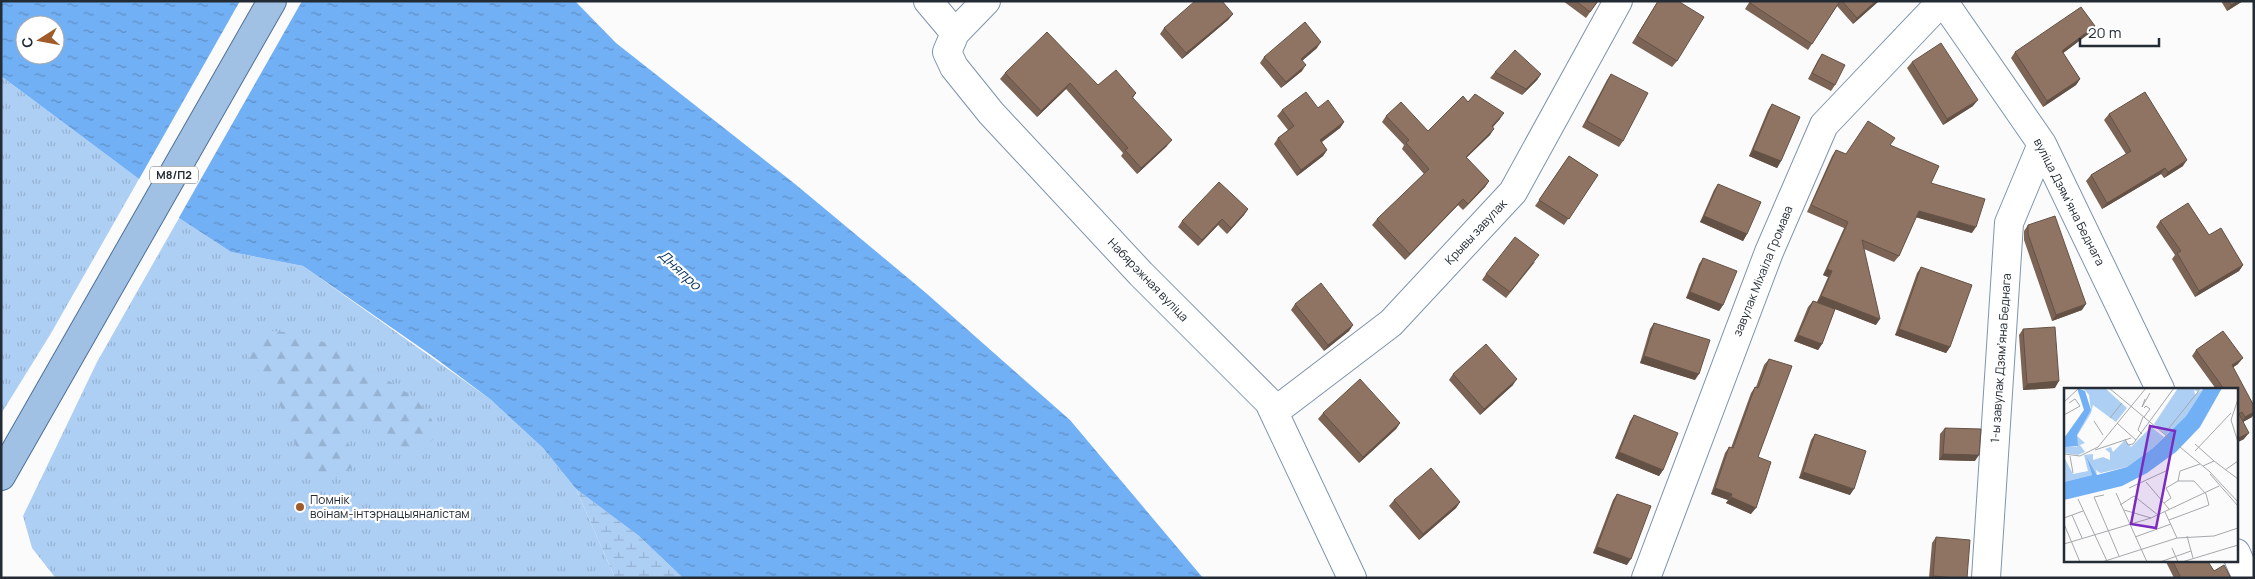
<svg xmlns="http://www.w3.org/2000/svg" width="2255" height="579" viewBox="0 0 2255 579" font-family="Manrope,sans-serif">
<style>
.grass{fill:url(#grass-tufts)}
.forest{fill:url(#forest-firs)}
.wetland{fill:url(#wetland-marsh)}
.water{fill:url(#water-ripples);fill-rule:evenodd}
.pier{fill:#fbfbfb}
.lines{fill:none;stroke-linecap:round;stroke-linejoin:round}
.minor-casing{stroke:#7f94ab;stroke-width:30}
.major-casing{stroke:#4c719b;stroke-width:30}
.minor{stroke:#fff;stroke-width:28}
.major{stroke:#a1c1e4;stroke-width:28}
.wall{fill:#7b6455}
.shaded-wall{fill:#645145}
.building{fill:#8f7463;stroke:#645145}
.poi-dot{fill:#9f5c2a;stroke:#fff;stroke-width:2}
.labels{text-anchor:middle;stroke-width:4.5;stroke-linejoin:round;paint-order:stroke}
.shield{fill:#fff;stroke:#656b71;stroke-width:1}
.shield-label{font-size:11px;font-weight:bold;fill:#232b34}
.street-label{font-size:12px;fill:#232b34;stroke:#fff}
.poi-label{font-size:12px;fill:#232b34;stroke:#fff;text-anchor:start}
.water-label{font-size:14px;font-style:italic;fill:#083560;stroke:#fff}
.inset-road{fill:none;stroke:#a5a8ab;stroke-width:1}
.view{fill:#7b2cbf;fill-opacity:0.15;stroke:#7b2cbf;stroke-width:2.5}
.inset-edge{fill:none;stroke:#232b34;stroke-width:2.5}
</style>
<defs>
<pattern id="grass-tufts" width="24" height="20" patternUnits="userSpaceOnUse" patternTransform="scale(1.25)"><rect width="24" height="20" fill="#aecff4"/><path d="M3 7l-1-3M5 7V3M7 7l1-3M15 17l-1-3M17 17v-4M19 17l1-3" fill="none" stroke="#95b2d2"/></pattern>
<pattern id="forest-firs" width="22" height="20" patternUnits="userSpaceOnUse" patternTransform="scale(1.25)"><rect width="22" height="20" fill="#aecff4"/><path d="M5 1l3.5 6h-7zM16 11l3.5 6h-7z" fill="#95b2d2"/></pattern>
<pattern id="wetland-marsh" width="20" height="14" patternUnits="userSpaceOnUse" patternTransform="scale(1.25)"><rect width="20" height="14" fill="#aecff4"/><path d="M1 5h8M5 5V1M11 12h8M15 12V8" fill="none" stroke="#95b2d2"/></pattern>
<pattern id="water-ripples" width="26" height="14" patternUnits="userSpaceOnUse" patternTransform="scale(1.25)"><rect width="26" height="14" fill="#72b0f5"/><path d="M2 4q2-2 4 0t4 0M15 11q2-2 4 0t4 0" fill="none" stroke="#5d8fc7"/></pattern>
</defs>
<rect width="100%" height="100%" fill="#fbfbfb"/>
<path class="grass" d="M1 76 139 179 50 335 1 414Z
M179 218 231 252 303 266 490 399 543 448 576 489 615 578H57L54 576 32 548 23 516 97 362Z"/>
<path class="forest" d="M272 331 304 334 340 349 415 398 432 420 434 438 423 450C397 448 384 445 366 426L355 429 347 440 352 467 339 478 317 474 302 461 277 398 246 353 252 337Z"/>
<path class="wetland" d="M576 489 639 536 683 578H615Z"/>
<path class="water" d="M1 1H575L616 43 795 184 926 293 1070 420 1203 578H683L639 536 576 489 543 448 490 399 431 355 303 266 231 252 179 218 139 179 1 76ZM25 25H55V55H25Z"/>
<path class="pier" d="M240 1H302L177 221 138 181Z"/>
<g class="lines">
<defs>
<path id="minor" d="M928 1 955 33
M986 1 955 33 947 52 954 67 991 113 1141 274 1269 402 1352 578
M1943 1 2042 144 2160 389
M1274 412 1391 323 1513 192 1618 1
M2236 553 2247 578
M1646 578 1769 252 1824 125 1942 1
M1986 578 2009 223 2042 144"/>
<path id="major" d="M1 476 272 1"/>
</defs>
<use href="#minor" class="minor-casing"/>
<use href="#major" class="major-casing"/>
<use href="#minor" class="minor"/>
<use href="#major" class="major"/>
</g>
<path class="wall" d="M1563 1H1598L1586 18Z
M1658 1H1678L1677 61 1672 67 1632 43Z
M1750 1H1879L1853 24 1837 6 1808 50 1745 9Z
M2221 1H2243L2227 11Z
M1233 14 1228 20 1182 59 1160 34 1164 28Z
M2091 32 2063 53 2080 79 2076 85 2043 107 2011 58 2015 52Z
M1317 48 1302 61V71L1281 88 1260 63 1264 57Z
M1822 54 1835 85 1831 91 1808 79 1818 60Z
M1912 62 1973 106 1943 125 1907 68Z
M1495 72 1541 74 1537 80 1522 95 1490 78Z
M1005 73 1098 85 1136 93 1133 98 1167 146 1137 174 1121 156 1123 153 1066 89 1037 117 1000 79Z
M1611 74 1623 141 1619 147 1582 127 1607 80Z
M1468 102 1500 119 1493 127 1490 135 1466 158 1489 181 1485 187 1463 210 1458 205 1405 260 1372 225 1377 219 1424 174 1402 149 1404 145 1382 122 1386 116 1428 131Z
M1772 104 1781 161 1777 168 1749 156 1768 110Z
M1318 108 1344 122 1340 128 1322 142 1327 150 1323 156 1297 176 1274 144 1278 138 1288 130 1277 116 1282 110Z
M2109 114 2183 166 2164 178 2161 174 2102 209 2086 181 2091 175 2126 154 2104 120Z
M1890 145 1931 183 1972 233 1916 217 1899 256 1894 262 1864 249 1876 325 1835 309 1822 344 1818 350 1794 341 1808 307 1813 301 1817 302 1828 277 1823 275 1844 228 1807 212 1832 156 1836 150 1846 154Z
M1569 156 1598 175 1564 225 1535 206Z
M1718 184 1747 234 1743 241 1700 222 1714 190Z
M1248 209 1244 215 1227 234 1218 225 1198 246 1178 227 1182 221Z
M2160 221 2209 235 2243 265 2239 271 2195 297 2172 259 2175 255 2156 227Z
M2028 225 2082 310 2052 321 2024 240V231Z
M1703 258 1723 305 1719 311 1686 298 1699 264Z
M1535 262 1506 298 1482 280 1486 274Z
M1921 267 1950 347 1946 353 1895 335 1917 273Z
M1295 304 1353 325 1349 331 1324 351 1291 310Z
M1654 323 1695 380 1640 363 1650 329Z
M2023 329 2055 388 2023 390 2019 335Z
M2196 350 2238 364 2233 367 2252 417 2243 422 2244 439 2236 443V389H2216L2192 356Z
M1769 359 1758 457 1751 514 1726 503 1728 500 1711 494 1725 453 1729 447 1731 448 1751 393 1755 387H1756L1764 365Z
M1453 374 1513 385 1480 415 1449 380Z
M1323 413 1400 423 1396 429 1359 463 1318 419Z
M1634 415 1663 470 1659 476 1615 458 1630 421Z
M1945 428 1975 461 1939 460 1940 434Z
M1815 434 1850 495 1799 478 1811 440Z
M1617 494 1627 565 1593 553 1613 500Z
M1394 500 1460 502 1456 508 1419 540 1389 506Z
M1936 537 1967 578H1929L1932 543Z
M2165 560H2207L2214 571 2231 578H2174Z"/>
<path class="shaded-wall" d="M1876 1H1879L1853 24 1857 18Z
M2238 1H2243L2227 11 2231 5Z
M1233 14 1228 20 1182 59 1186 53Z
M2095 26 2091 32 2058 57 2062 51Z
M1321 42 1317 48 1297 65 1301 59Z
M1306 65 1302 71 1281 88 1286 82Z
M1541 74 1537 80 1522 95 1526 89Z
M2080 79 2076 85 2043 107 2047 101Z
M1070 83 1066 89 1037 117 1041 111Z
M1978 100 1973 106 1943 125 1947 119Z
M1504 113 1500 119 1488 132 1492 126Z
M1344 122 1340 128 1316 146 1320 140Z
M1494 129 1490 135 1461 163 1466 157Z
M1172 140 1167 146 1137 174 1141 168Z
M1327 150 1323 156 1297 176 1301 170Z
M1753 150 1781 161 1777 168 1749 156Z
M2187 160 2183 166 2164 178 2168 172Z
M2165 168 2161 174 2102 209 2107 203Z
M1489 181 1485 187 1463 210 1468 204Z
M1463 199 1458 205 1405 260 1410 254Z
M1248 209 1244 215 1227 234 1231 228Z
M1919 211 1976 227 1972 233 1915 217Z
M1704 216 1747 234 1743 241 1700 222Z
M1222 219 1218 225 1198 246 1202 240Z
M2243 265 2239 271 2195 297 2199 291Z
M1827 269 1832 271 1828 277 1823 275Z
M1690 292 1723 305 1719 311 1686 298Z
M1821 296 1880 319 1876 325 1817 302Z
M2086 304 2082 310 2052 321 2056 315Z
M1353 325 1349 331 1324 351 1328 345Z
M1899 329 1950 347 1946 353 1895 335Z
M1798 335 1822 344 1818 350 1794 341Z
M1644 356 1699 374 1695 380 1640 363Z
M2243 358 2238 364 2228 371 2232 365Z
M1517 379 1513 385 1480 415 1484 409Z
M2059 381 2055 388 2023 390 2027 384Z
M2254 412V414L2252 417 2241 423 2245 417Z
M1400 423 1396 429 1359 463 1363 457Z
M2249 433 2244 439 2236 443V439Z
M1619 452 1663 470 1659 476 1615 458Z
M1943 454 1979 455 1975 461 1939 460Z
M1803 472 1854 489 1850 495 1799 478Z
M1715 488 1732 494 1728 500 1711 494Z
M1731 497 1756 508 1751 514 1726 503Z
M1460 502 1456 508 1419 540 1423 534Z
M1597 547 1631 559 1627 565 1593 553Z
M1933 576 1956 578H1931Z"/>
<path class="building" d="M1195 1H1222L1233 14 1186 53 1164 28Z
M1576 1H1598L1590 12Z
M1658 1H1678L1704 17 1677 61 1637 36Z
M1750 1H1840L1812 44 1750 3Z
M1842 1H1876L1857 18Z
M2229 1H2238L2231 5Z
M2081 7 2095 26 2062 51 2080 79 2047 101 2015 52Z
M1305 22 1321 42 1301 59 1306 65 1286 82 1264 57Z
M1047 32 1098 85 1116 70 1136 93 1132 97 1172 140 1141 168 1125 150 1128 148 1070 83 1041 111 1005 73Z
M1941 43 1978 100 1947 119 1912 62Z
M1515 50 1541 74 1526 89 1495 72Z
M1822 54 1845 65 1835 85 1812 73Z
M1611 74 1648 93 1623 141 1587 121Z
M1306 92 1318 108 1328 100 1344 122 1320 140 1327 150 1301 170 1278 138 1294 126 1282 110Z
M2145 92 2187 160 2168 172 2165 168 2107 203 2091 175 2131 151 2109 114Z
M1475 94 1504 113 1492 126 1494 129 1466 157 1489 181 1468 204 1463 199 1410 254 1377 219 1429 169 1406 143 1409 140 1386 116 1401 102 1428 131 1463 96 1468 102Z
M1772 104 1800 117 1781 161 1753 150Z
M1868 121 1895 138 1890 145 1939 166 1931 183 1985 199 1976 227 1919 211 1899 256 1862 240 1880 319 1821 296 1832 271 1827 269 1848 222 1811 205 1836 150 1846 154Z
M1569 156 1598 175 1569 219 1539 200Z
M1219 182 1248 209 1231 228 1222 219 1202 240 1182 221Z
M1718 184 1761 202 1747 234 1704 216Z
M2188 203 2209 235 2221 228 2243 265 2199 291 2177 253 2181 251 2160 221Z
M2055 216 2086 304 2056 315 2028 234V225Z
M1515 237 1539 255 1510 292 1486 274Z
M1703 258 1737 271 1723 305 1690 292Z
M1921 267 1972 285 1950 347 1899 329Z
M1321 283 1353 325 1328 345 1295 304Z
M1813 301 1835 309 1822 344 1798 335Z
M1654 323 1710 340 1699 374 1644 356Z
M2055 327 2059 381 2027 384 2023 329Z
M2223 331 2243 358 2232 365 2254 406V412L2245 417 2242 412 2239 414 2249 433 2236 439V389H2224L2196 350Z
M1486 344 1517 379 1484 409 1453 374Z
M1769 359 1792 366 1758 457 1771 462 1756 508 1731 497 1732 494 1715 488 1729 447 1733 448 1755 387 1758 388Z
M1360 379 1400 423 1363 457 1323 413Z
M1634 415 1678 433 1663 470 1619 452Z
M1945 428 1981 429 1979 455 1943 454Z
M1815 434 1866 451 1854 489 1803 472Z
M1431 468 1460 502 1423 534 1394 500Z
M1617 494 1651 506 1631 559 1597 547Z
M1936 537 1970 540 1967 578H1956L1933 576Z
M2172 560H2207L2214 571 2224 565 2231 578H2177L2180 576Z"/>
<circle class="poi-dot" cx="300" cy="507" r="5"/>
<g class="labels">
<rect class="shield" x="150" y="166.5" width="48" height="17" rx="4"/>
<g class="shield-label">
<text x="174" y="179">М8/П2</text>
</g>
<g class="street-label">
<text transform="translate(2069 202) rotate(63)" y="4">вуліца Дзямʼяна Беднага</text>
<text transform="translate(1476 232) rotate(-47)" y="4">Крывы завулак</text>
<text transform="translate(1763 271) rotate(-68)" y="4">завулак Міхаіла Громава</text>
<text transform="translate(1148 280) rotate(46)" y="4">Набярэжная вуліца</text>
<text transform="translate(2001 358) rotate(-86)" y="4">1-ы завулак Дзямʼяна Беднага</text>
</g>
<g class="poi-label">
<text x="310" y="504">Помнік<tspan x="310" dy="14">воінам-інтэрнацыяналістам</tspan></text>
</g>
<g class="water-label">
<text transform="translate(680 270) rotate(43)" y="5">Дняпро</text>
</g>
</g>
<g transform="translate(2064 388)">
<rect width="174" height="174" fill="#fbfbfb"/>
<path d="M19 0H41L63 20 52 34 29 17 27 25 13 48 21 55 16 57 21 64 14 67 0 65 1 58 13 59V47L27 22 25 7ZM114 0H136L134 4 130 2 131 7 140 0 122 28 102 47 90 36ZM87 39 100 49 89 60 63 79 36 85 32 82 33 87 22 68 28 87 0 94V69L9 86 24 83 20 67 29 66V72L39 69 46 72V65L41 61 47 59 49 64 61 52 67 59Z" fill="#aecff4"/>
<path d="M66 70 59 79 36 85V81Z" fill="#aecff4"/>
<path d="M13 0 21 3 27 22 13 47 14 58 0 59V50L20 22ZM140 0H158L136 39 112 64 83 85 58 98 0 112V94L28 87 22 68 33 87 63 79 89 60 122 28Z" fill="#72b0f5"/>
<path class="inset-road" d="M45 0 146 84 174 114M81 11 78 19 86 5M174 11 167 32 174 54M0 14 15 0M80 20 82 18 86 21 80 29M0 27 16 18 11 11 5 15M46 30 58 15M30 33 39 47M53 35 72 52M105 40 137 0M78 46 74 42 79 29M61 51 64 57 69 56 110 0M131 56 150 73M31 62 67 50M131 63 167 25M0 66 16 68 34 59 82 0M6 68 9 85M139 78 150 73 174 91M161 82 174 73M146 86 174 118M114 93H130L142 106M114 93 116 83 136 76M82 94 105 121M65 100 104 82M52 105 83 174M40 107 30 109 55 168M14 111 43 173M100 115 107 110 102 100 114 93M56 117 70 108 94 127M60 122 87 130M101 124 113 150M8 127 18 150M0 130 19 123M105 132 145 117 142 106M0 136 16 174M123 148 129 170M71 149 107 136M0 156 87 130 155 98M108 160 114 174M38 174 113 150 150 148 174 140M96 174 127 163M118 174 174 157"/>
<path class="view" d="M86 38 111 43 92 140 67 136Z"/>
<rect width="174" height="174" class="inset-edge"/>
</g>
<rect width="2255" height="579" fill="none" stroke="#232b34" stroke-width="5"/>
<g transform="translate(40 40) rotate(259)"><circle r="24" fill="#ffffff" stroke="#a7aaae"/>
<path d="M0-4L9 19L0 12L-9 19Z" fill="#9f5c2a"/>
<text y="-8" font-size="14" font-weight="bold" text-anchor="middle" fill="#232b34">С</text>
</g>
<path d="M2080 38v8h79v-8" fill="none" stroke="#232b34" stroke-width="2.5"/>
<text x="2088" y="38" font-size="15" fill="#232b34" stroke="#ffffff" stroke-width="4" paint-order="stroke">20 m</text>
</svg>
